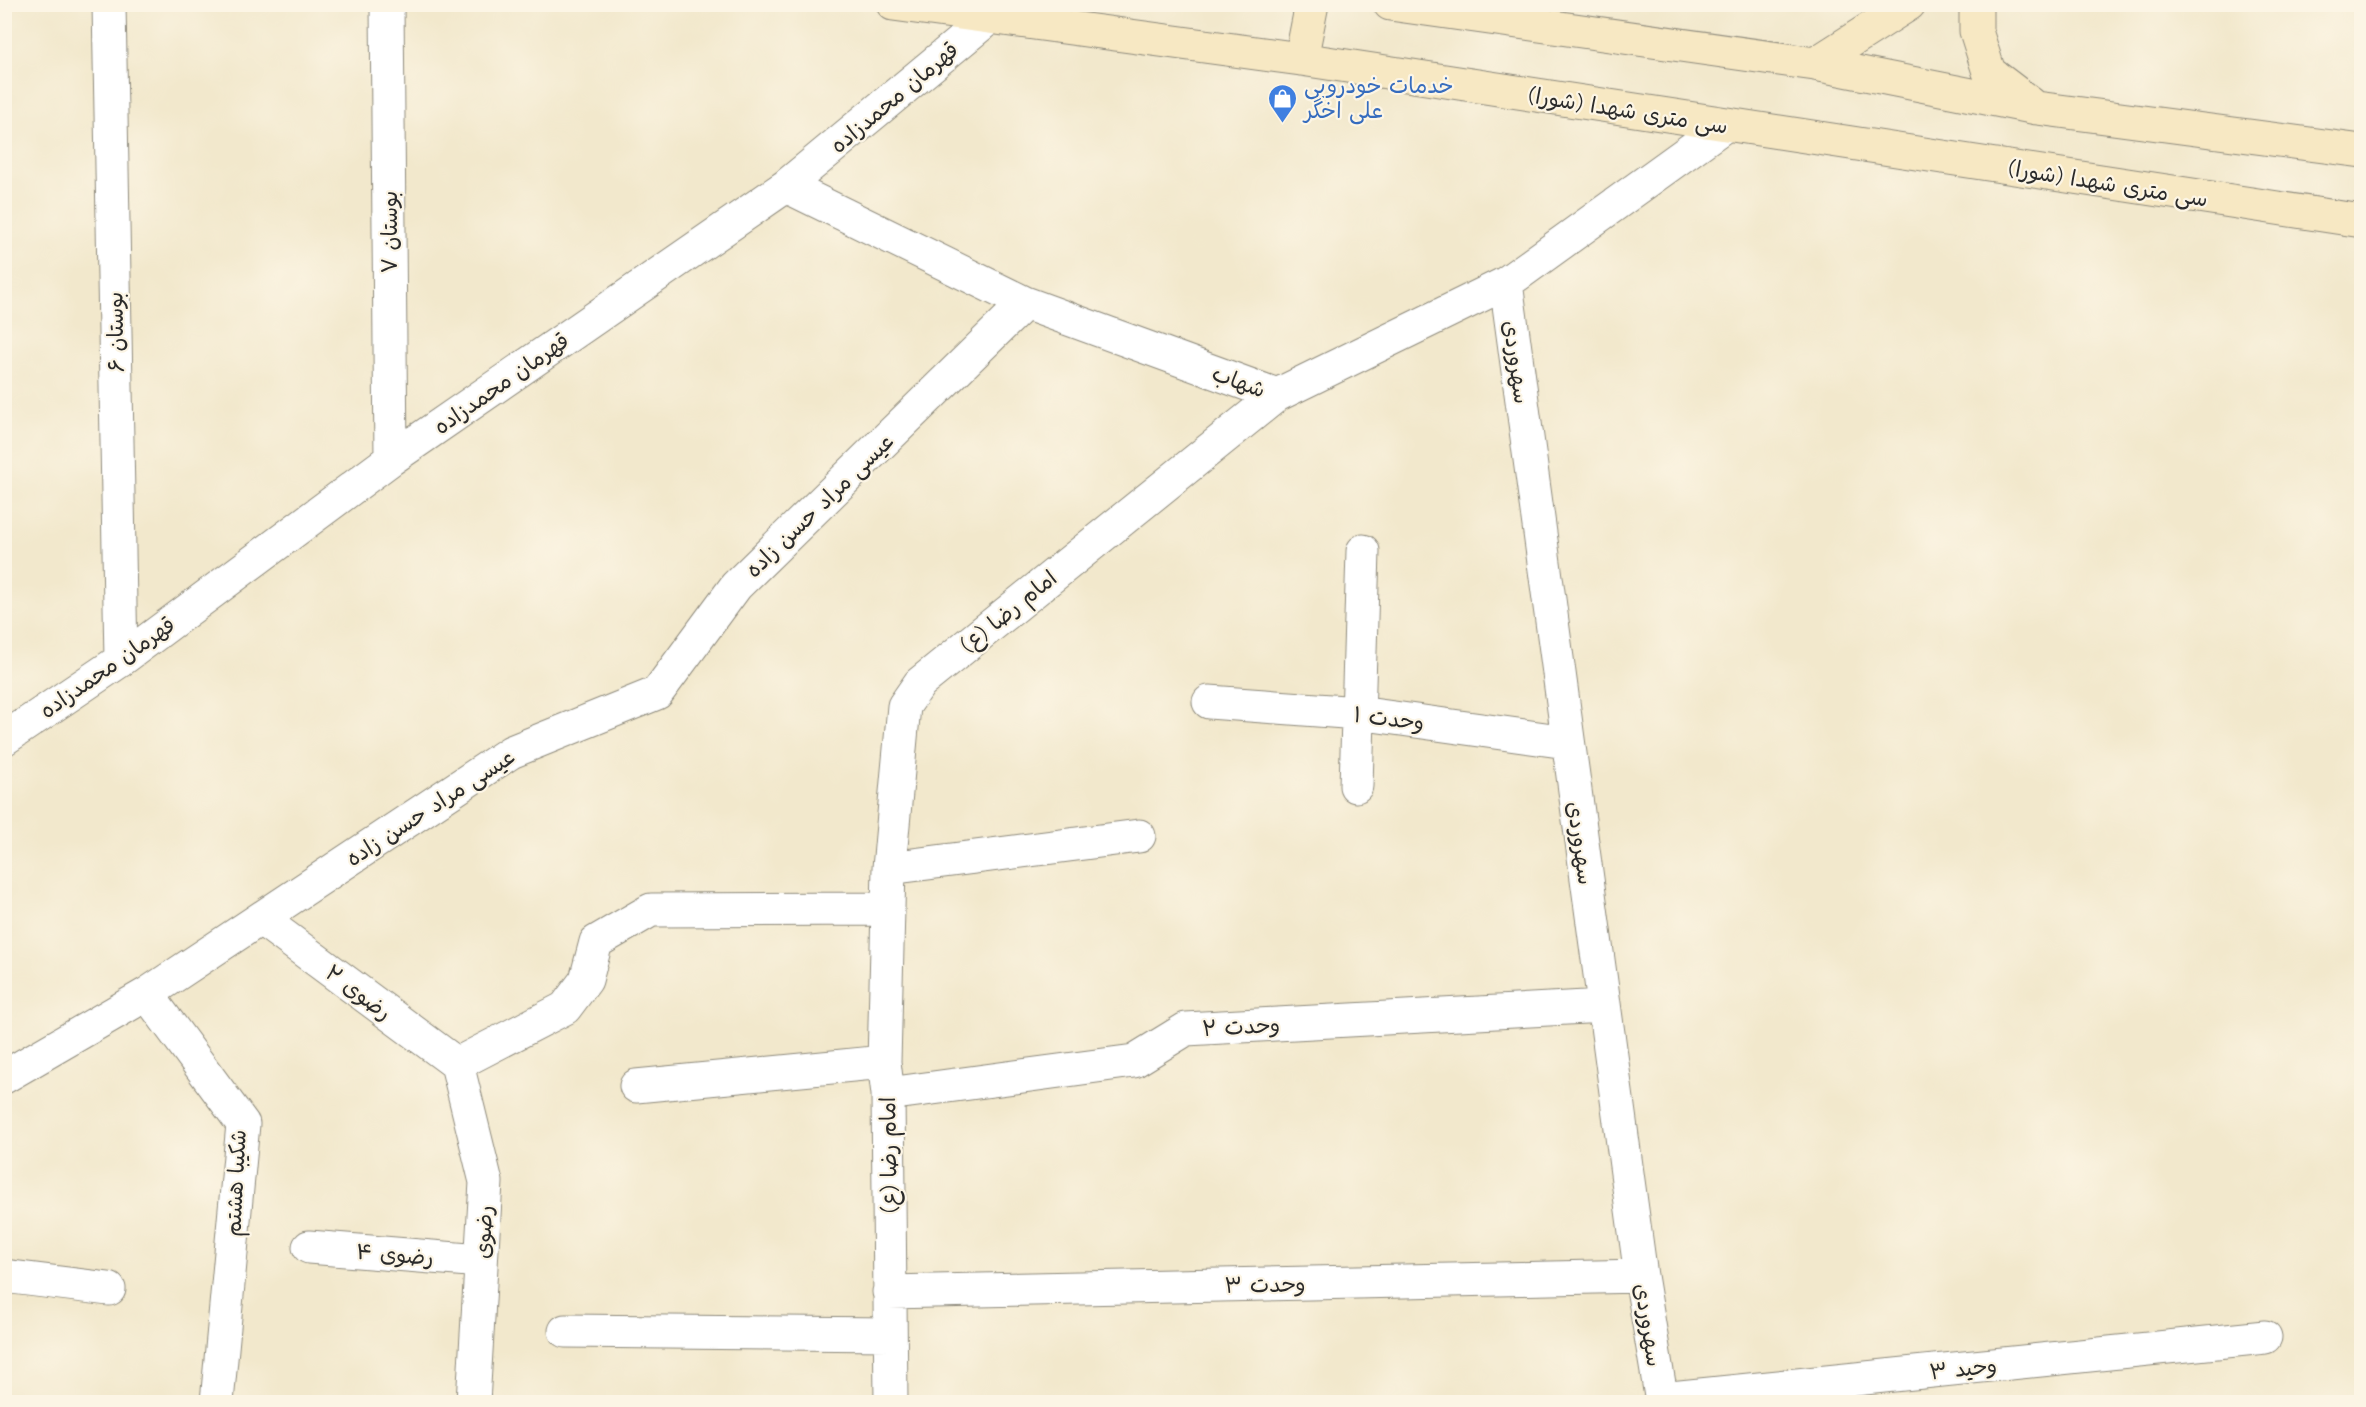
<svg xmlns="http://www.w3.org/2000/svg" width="2366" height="1407" viewBox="0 0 2366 1407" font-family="'Comic Neue','Playpen Sans Arabic',sans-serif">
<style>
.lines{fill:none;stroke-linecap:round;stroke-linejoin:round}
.minor-casing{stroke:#8e8a7c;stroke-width:35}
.secondary-casing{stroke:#8e8a7c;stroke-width:35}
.minor{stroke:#fff;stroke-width:33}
.secondary{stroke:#f7e8c3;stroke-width:33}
.labels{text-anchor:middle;stroke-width:4.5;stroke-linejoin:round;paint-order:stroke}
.shop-label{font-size:22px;fill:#366cbe;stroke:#fcf5e5;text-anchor:start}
.street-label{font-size:22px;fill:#2b2b2b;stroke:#fcf5e5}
</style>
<rect width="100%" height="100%" fill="#fcf5e5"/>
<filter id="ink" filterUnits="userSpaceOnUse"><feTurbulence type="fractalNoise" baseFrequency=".0167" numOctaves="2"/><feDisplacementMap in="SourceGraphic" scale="12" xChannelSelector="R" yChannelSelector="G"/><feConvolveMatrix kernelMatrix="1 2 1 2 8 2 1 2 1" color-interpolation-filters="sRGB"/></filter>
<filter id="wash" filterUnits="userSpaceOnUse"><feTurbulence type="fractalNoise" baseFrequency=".008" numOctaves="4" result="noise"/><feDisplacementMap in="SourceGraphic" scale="24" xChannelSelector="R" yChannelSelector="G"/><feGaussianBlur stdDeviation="1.35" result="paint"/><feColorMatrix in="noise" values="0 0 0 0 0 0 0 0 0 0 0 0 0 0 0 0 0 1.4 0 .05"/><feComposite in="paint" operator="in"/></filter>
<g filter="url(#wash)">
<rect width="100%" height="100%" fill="#f2e8cc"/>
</g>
<g filter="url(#ink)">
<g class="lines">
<defs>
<path id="minor" d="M109 4 121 660
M387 4 391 459
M786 186 1025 303 1277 395 1506 283 1725 125
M1506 283 1641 1276 1662 1402
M1209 702 1358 713 1567 742
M4 739 121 660 391 459 786 186 990 17
M1356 786 1363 551
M889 868 1139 836
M888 909 884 1062 888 1094 891 1402
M261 919 457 1064
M147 994 243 1124 217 1402
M457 1064 565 1008 586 980 596 942 651 910 888 909 889 868 904 706 920 683 1277 395
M457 1064 486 1182 473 1402
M4 1077 147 994 511 752 657 693 736 586 1025 303
M636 1086 884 1062
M888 1094 1134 1061 1186 1029 1604 1006
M309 1247 481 1261
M4 1276 109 1289
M889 1292 1641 1276
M565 1331 890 1334
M1661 1399 2265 1337"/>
<path id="secondary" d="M893 4 1301 59 2362 221
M1390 4 1815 64 2037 108 2362 151
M1976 4V31L1989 72 2031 104
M1301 59 1312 4
M1815 64 1909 4"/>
</defs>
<use href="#minor" class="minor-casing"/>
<use href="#secondary" class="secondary-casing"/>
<use href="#minor" class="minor"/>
<use href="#secondary" class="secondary"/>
</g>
</g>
<defs>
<symbol id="shop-pin" viewBox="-11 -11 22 30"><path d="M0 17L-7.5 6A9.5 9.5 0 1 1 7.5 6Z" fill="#3f7fe0" stroke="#fcf5e5"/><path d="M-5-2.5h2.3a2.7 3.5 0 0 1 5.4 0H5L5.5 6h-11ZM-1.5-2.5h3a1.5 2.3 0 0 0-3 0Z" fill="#fff"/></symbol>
</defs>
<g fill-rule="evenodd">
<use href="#shop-pin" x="1266" y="82" width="33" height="45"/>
</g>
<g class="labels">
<g class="shop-label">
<text x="1304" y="93">خدمات خودرویی<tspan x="1304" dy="25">علی اخگر</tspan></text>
</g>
<g class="street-label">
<text transform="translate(894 97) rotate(-40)" y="8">قهرمان محمدزاده</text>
<text transform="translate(1628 110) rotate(9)" y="8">سی متری شهدا (شورا)</text>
<text transform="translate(2108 183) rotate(9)" y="8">سی متری شهدا (شورا)</text>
<text transform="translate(389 232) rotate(-90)" y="8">بوستان ۷</text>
<text transform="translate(115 332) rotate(-91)" y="8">بوستان ۶</text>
<text transform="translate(1517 362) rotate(82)" y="8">سهروردی</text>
<text transform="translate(1239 381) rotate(20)" y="8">شهاب</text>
<text transform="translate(501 383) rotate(-35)" y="8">قهرمان محمدزاده</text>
<text transform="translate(819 505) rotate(-44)" y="8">عیسی مراد حسن زاده</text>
<text transform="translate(1008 611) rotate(-39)" y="8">امام رضا (ع)</text>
<text transform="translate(107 667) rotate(-35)" y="8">قهرمان محمدزاده</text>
<text transform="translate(1389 718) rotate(7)" y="8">وحدت ۱</text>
<text transform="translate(430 807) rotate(-33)" y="8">عیسی مراد حسن زاده</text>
<text transform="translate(1581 843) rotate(82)" y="8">سهروردی</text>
<text transform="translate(359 992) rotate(37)" y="8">رضوی ۲</text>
<text transform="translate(1241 1026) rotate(-3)" y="8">وحدت ۲</text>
<text transform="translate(888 1155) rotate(-91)" y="8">امام رضا (ع)</text>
<text transform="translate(235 1183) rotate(-87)" y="8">شکیبا هشتم</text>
<text transform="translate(483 1232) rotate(-87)" y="8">رضوی</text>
<text transform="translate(395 1254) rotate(5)" y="8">رضوی ۴</text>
<text transform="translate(1265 1284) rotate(-1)" y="8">وحدت ۳</text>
<text transform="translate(1649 1325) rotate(81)" y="8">سهروردی</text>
<text transform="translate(1963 1368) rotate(-6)" y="8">وحید ۳</text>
</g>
</g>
<rect width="2366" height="1407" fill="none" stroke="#fcf5e5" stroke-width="24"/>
</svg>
